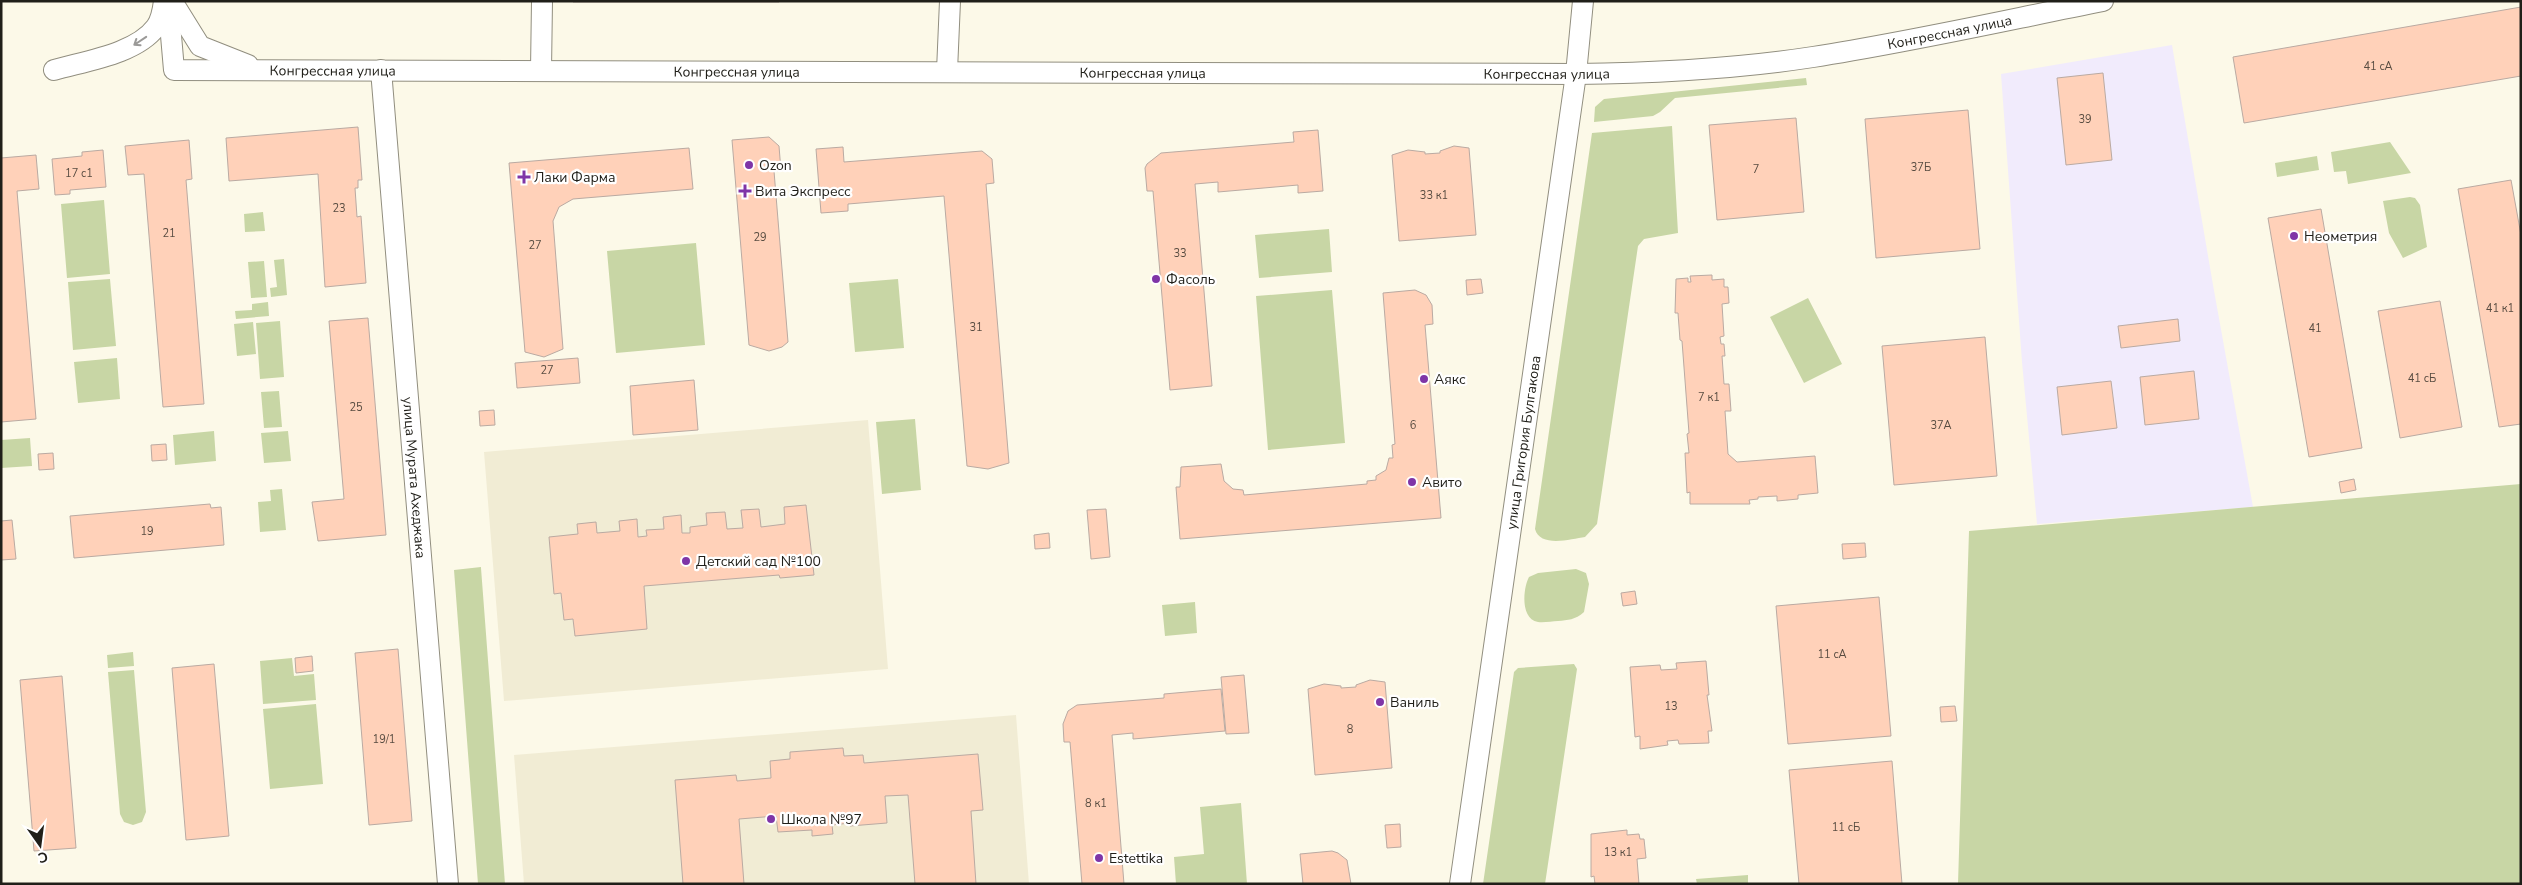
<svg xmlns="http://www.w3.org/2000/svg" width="2522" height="885" viewBox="0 0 2522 885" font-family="'Nunito Sans',sans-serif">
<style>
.built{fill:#f1ecd4}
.industrial{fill:#f1ebfc}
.green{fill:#c8d6a5}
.building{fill:#ffd1b9;stroke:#baaaa2}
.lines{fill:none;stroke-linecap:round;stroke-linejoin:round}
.minor-casing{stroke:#918e7f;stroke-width:22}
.minor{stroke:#fff;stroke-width:20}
.oneway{stroke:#9b9a98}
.poi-dot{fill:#7f35a7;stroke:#fff;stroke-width:2}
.labels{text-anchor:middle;stroke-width:4.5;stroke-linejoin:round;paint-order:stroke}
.number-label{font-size:11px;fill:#584c41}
.street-label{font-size:14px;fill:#201f19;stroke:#fff}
.poi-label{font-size:14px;fill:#201f19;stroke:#fff;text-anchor:start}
</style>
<rect width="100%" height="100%" fill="#fcf9e8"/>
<path class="built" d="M868 420 888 669 504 701 484 452Z
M1016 715 1029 884H524L514 755Z"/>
<path class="industrial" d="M2172 45 2213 285 2253 507 2037 524 2022 362 2001 74Z"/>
<path class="green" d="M1806 78 1807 85 1675 98 1660 112 1653 116 1594 122 1595 107 1604 99Z
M1672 126 1678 233 1644 239 1638 246 1597 524 1585 537C1571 539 1540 548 1535 529L1592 133Z
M2390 142 2411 173 2348 184 2346 171 2334 172 2331 152Z
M2317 156 2319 170 2277 177 2275 163Z
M2410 197 2415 198 2420 205 2427 247 2403 258 2389 233 2383 201Z
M104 200 110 274 67 278 61 204Z
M263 212 265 231 245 232 244 214Z
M1329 229 1332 272 1259 278 1255 235Z
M696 243 705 345 616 353 607 251Z
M284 259 287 295 271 297 270 288 277 287 274 260Z
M264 261 267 297 251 298 248 262Z
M110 279 116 346 73 350 68 282Z
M898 279 904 348 855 352 849 283Z
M1332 290 1345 443 1268 450 1256 296Z
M1808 298 1842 364 1804 383 1770 317Z
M268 302 269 316 236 319 235 311 252 310V304Z
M280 321 284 377 260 379 256 323Z
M253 322 256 354 237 356 234 324Z
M117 358 120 399 78 403 74 362Z
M279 391 282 427 264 428 261 392Z
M915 419 921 490 882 494 876 422Z
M214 431 216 461 175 465 173 435Z
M288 431 291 461 264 463 261 433Z
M30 438 32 466 1 468V440Z
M2521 484V884H1958L1969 531Z
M282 489 286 530 260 532 258 502 271 501 270 490Z
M481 567V568L505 884H478L454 570Z
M1576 569 1586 573 1589 584 1584 612C1575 620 1568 620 1558 621 1552 621 1544 623 1538 622 1520 619 1523 588 1529 577L1538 573Z
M1195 602 1197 633 1165 636 1162 605Z
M133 652 134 666 108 668 107 655Z
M292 658 294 676 314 674 316 700 263 704 260 661Z
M1574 664 1577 669 1545 884H1483L1514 672 1518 668Z
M134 670 146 812 142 822 133 825 124 822 120 814 108 672Z
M316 704 323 784 270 789 263 709Z
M1241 803 1247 884H1176L1174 857 1204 854 1200 807Z
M1748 875V884H1697L1696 879Z"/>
<path class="building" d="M779 1V2H573V1Z
M2521 7V76L2244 123 2233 57Z
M2103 73 2112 160 2066 165 2057 78Z
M1968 110 1980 249 1876 258 1865 119Z
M1796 118 1804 212 1717 220 1709 125Z
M358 127 362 180H358V188H355L357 217 361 216 366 283 325 287 318 174 229 181 226 138Z
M1318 130 1323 191 1298 193V185L1218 192V182L1195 184 1212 386 1170 390 1153 191H1147L1145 168 1147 164 1161 153 1294 142 1293 132Z
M769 137 779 146 781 171H774L788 342 782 347 769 351 749 345 732 140Z
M189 140 192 179 186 180 204 404 163 407 144 174 128 175 125 146Z
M1454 146 1469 148 1476 235 1399 241 1392 155 1408 150 1425 152V154L1440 153V151Z
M843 147 844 162 982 151 992 159 994 183 986 184 1009 463 988 469 967 466 944 196 848 204V211L821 213 816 149Z
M689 148 693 189 573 199 559 207 553 221 563 349 544 357 525 352 509 163Z
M103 150 106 187 70 190V194L55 195 52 159 82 156V152Z
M36 155 39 189 17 191 36 419 1 422V158Z
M2511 180 2521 235V424L2499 427 2458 189Z
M2321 209 2362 448 2309 457 2268 218Z
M1712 275V280L1724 279V287H1728L1729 303 1722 304 1724 336 1720 337 1721 344H1724L1725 356H1722L1724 384H1729L1731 411H1725L1728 454 1737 462 1815 456 1818 493 1798 495V499L1777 501V496L1758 497V499L1749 500 1750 504H1690V492L1687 493 1685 453H1689L1687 434 1689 433 1682 341 1680 340 1678 313H1675L1676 279 1688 278V282H1691L1690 276Z
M1481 279 1483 293 1467 295 1466 280Z
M1415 290 1426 295 1432 305 1433 324 1425 325 1441 518 1180 539 1176 487H1180L1181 467 1221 464 1224 481 1233 489 1243 490 1244 495 1367 484V481L1376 480V476L1386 470 1389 458H1393L1392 445 1395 444 1383 293Z
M2440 301 2462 427 2400 438 2378 311Z
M368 318 386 535 318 541 312 502 344 499 329 321Z
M2178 319 2180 341 2121 348 2118 326Z
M1985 337 1997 476 1894 485 1882 346Z
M578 358 580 383 517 388 515 363Z
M2194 371 2199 419 2145 425 2140 377Z
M694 380 698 430 633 435 630 386Z
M2111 381 2117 428 2062 435 2057 387Z
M494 410 495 425 480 426 479 411Z
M166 444 167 460 152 461 151 445Z
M53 453 54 469 39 470 38 454Z
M2354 479 2356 490 2341 493 2339 482Z
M210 504 211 508 221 507 224 545 74 558 70 516Z
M806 505 814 575 780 578 779 575 644 586 647 629 575 636 573 619 564 620 561 593 554 594 549 537 578 534 577 524 596 522 597 533 620 531 619 521 637 519 638 537 647 536 646 530 664 529 663 517 681 515 682 533H690V527L707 525 706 513 725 512 727 529 743 528 741 510 759 509 761 527 785 524 784 507Z
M1106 509 1110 557 1091 559 1087 510Z
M12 520 16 559 1 560V521Z
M1049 533 1050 548 1035 549 1034 535Z
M1865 543 1866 557 1843 559 1842 544Z
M1635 591 1637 604 1623 606 1621 593Z
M1879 597 1891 736 1788 744 1776 606Z
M398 649 412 821 369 825 355 653Z
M312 656 313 671 296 673 295 658Z
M1706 661 1709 695H1707L1712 731H1708L1709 743 1679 744 1678 740 1667 741 1668 745 1640 749V736L1635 737 1630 667 1660 665 1661 670 1677 669 1676 663Z
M214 664 229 836 186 840 172 668Z
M1244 675 1249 733 1226 734 1221 677Z
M62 676 76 848 34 851 20 680Z
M1370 680 1385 682 1392 768 1315 775 1308 689 1324 684 1341 686V688L1356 687V685Z
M1221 689 1225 731 1133 739V733L1112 735 1124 884H1082L1070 742H1064L1063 724 1068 711 1077 705 1164 698V694Z
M1955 706 1957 721 1941 722 1940 707Z
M843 748 844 756 863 755 864 763 978 754 983 810 971 811 976 884H915L908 795 885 796 887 823 850 826V823L832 825 833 834 812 836V830L778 832 776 816 739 819 744 884H683L675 780 736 775 737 781 771 778 770 761 790 759V752Z
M1892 761 1902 884H1799L1789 770Z
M1400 824 1401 847 1387 848 1385 825Z
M1627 830V835L1639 834 1640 839H1644L1646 858 1637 859 1639 884H1595L1594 876 1591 877V834Z
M1332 851 1338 853 1347 860 1351 884H1303L1300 854Z"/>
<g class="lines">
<defs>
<g id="minor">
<path id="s1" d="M168 1 174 70 1576 74C1655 73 1735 69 1813 57 1910 42 2007 20 2103 1"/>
<path d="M172 1 200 46 248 65"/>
<path d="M54 70C85 61 136 54 156 27 161 20 163 9 164 1"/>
<path id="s2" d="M381 70 448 884"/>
<path d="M541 70 542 1"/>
<path d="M947 71 950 1"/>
<path id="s3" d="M1460 884 1576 74 1583 1"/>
</g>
</defs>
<use href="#minor" class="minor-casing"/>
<use href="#minor" class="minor"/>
</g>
<defs><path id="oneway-shaft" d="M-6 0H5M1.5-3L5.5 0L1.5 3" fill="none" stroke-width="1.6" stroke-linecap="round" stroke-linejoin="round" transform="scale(1.25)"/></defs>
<use class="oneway" href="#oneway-shaft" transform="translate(140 41) rotate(146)"/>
<g class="poi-dot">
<circle cx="749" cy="165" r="5"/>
<path d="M521.5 169.5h5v5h5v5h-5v5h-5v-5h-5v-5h5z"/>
<path d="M742.5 183.5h5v5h5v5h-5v5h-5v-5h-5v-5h5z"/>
<circle cx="2294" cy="236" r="5"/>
<circle cx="1156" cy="279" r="5"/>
<circle cx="1424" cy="379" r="5"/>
<circle cx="1412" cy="482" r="5"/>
<circle cx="686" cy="561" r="5"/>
<circle cx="1380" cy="702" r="5"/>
<circle cx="771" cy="819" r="5"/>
<circle cx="1099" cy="858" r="5"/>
</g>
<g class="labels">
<g class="number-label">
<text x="2378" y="70">41 сА</text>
<text x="2085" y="123">39</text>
<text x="1921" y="171">37Б</text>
<text x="1756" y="173">7</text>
<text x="79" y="177">17 с1</text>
<text x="1434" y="199">33 к1</text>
<text x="339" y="212">23</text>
<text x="169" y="237">21</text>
<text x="760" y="241">29</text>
<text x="535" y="249">27</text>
<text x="1180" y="257">33</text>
<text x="2500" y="312">41 к1</text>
<text x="976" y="331">31</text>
<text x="2315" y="332">41</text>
<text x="547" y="374">27</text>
<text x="2422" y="382">41 сБ</text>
<text x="1709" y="401">7 к1</text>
<text x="356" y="411">25</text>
<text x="1413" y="429">6</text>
<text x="1941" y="429">37А</text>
<text x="147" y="535">19</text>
<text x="1832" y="658">11 сА</text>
<text x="1671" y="710">13</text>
<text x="1350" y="733">8</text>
<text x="384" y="743">19/1</text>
<text x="1096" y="807">8 к1</text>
<text x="1846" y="831">11 сБ</text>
<text x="1618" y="856">13 к1</text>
</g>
<g class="street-label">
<text dy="5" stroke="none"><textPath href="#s1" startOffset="1848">Конгрессная улица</textPath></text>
<text dy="5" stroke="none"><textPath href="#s1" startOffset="228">Конгрессная улица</textPath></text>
<text dy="5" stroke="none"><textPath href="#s1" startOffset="632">Конгрессная улица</textPath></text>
<text dy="5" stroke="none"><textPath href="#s1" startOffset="1038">Конгрессная улица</textPath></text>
<text dy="5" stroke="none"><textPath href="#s1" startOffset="1442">Конгрессная улица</textPath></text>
<text dy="5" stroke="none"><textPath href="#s3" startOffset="446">улица Григория Булгакова</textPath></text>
<text dy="5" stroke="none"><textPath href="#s2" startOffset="409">улица Мурата Ахеджака</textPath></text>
</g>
<g class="poi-label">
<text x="759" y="170">Ozon</text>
<text x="534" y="182">Лаки Фарма</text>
<text x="755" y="196">Вита Экспресс</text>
<text x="2304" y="241">Неометрия</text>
<text x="1166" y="284">Фасоль</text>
<text x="1434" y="384">Аякс</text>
<text x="1422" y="487">Авито</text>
<text x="696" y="566">Детский сад №100</text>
<text x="1390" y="707">Ваниль</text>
<text x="781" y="824">Школа №97</text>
<text x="1109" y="863">Estettika</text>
</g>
</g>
<rect width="2522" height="885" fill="none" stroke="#201f19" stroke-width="5"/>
<g transform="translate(40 845) rotate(166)" stroke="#ffffff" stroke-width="4" paint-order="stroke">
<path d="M0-4L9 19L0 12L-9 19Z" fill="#201f19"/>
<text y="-8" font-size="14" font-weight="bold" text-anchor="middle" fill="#201f19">С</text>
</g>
</svg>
